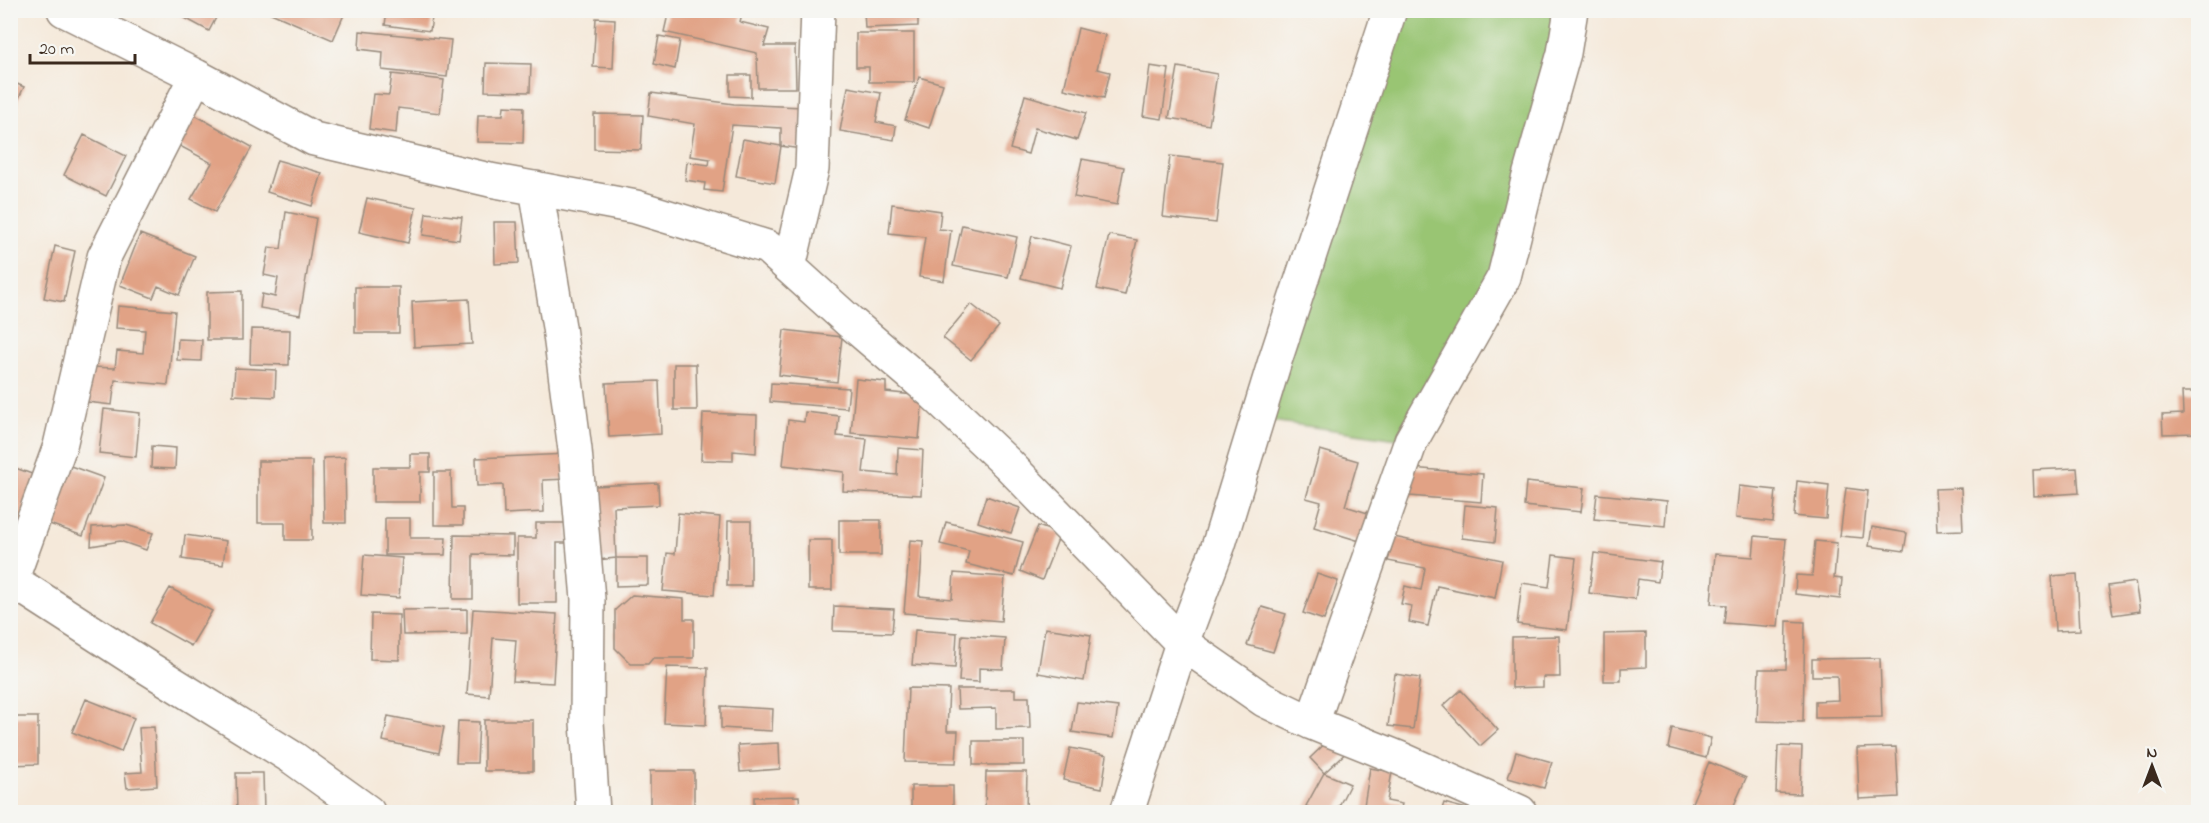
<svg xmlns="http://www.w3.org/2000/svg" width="2209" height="823" viewBox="0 0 2209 823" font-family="'Indie Flower',sans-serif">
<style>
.green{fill:#99c573;stroke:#6a7848;stroke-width:1.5}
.building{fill:#e1a285}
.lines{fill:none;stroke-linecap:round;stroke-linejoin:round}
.minor-casing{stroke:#988a7c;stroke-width:36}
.minor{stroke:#fff;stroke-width:33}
</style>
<rect width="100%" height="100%" fill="#f6f6f2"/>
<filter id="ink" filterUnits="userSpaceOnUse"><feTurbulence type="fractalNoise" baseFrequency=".0167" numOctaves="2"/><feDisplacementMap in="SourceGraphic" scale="12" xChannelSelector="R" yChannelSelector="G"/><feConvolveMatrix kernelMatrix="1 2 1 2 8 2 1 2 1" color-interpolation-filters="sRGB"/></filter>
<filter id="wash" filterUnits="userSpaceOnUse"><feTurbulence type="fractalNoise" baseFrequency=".008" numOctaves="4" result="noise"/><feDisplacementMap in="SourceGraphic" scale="24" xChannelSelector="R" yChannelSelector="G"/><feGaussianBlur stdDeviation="1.35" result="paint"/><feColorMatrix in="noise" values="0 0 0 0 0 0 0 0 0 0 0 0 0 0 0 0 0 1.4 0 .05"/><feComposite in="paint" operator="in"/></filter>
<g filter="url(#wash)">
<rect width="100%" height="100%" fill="#f5e9da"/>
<path class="green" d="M1390 11H1571L1504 277 1411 441 1257 419Z"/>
<g id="blocks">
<path class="building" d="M170 10H220L209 31Z
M264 10H346L333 40Z
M387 10H433L430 31 385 25Z
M669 10H729L742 13 740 22 769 29 764 46H795L796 88H758L757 53 664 32Z
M864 10H918V26L865 28Z
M596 18 615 19 613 68 593 67Z
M1078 28 1105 35 1097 69 1110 72 1104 98 1064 89Z
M360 31 451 40 447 77 382 70 383 52 359 49Z
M856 33H914V82H869V67H856Z
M659 36 680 40 675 69 654 64Z
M486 63 531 64 530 92 485 91Z
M1150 66 1169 69 1162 119 1143 116Z
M1178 67 1217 74 1209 125 1169 118Z
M392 74 444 80 440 113 398 108 396 133 369 129 373 94 389 95Z
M730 75H751V97L730 96Z
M919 77 943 84 929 128 905 120Z
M10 81 24 87 10 117Z
M848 87 881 93 876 122 896 126 894 140 840 131Z
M651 93 734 104 803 107 801 149 781 146V128L732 125 722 192 704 190 705 183 685 180 687 162 709 165 710 159 690 156 695 124 648 116Z
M1025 95 1086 113 1077 140 1035 128 1028 154 1010 149Z
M504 106 524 107 523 143 477 142 478 115H503Z
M594 114 643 115 641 150 594 149Z
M195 115 252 147 215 212 191 199 212 163 178 145Z
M84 135 126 156 106 196 64 175Z
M743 139 781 146 775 183 736 176Z
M1170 156 1223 162 1216 223 1163 217Z
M1082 159 1124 167 1117 205 1074 197Z
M277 160 322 173 312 206 267 192Z
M367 198 416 208 408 243 359 232Z
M892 204 941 211 939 229 951 230 944 281 919 277 925 237 889 233Z
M286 212 316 218 300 315 260 308 262 294 275 297 278 278 264 275 269 247 281 249Z
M426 213 462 217 459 240 423 235Z
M494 222H517L519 263 495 264Z
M962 225 1017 237 1008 277 953 266Z
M140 234 195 256 179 295 158 286 153 298 120 285Z
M1109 235 1137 240 1125 295 1097 289Z
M1032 236 1071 246 1060 288 1021 278Z
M55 246 75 251 64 302 44 298Z
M355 287H399V333H355Z
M242 291V340H207V292Z
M469 299 472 344 414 347 412 302Z
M971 304 999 326 971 360 943 338Z
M118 306 175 311 168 385 115 380 112 405 87 402 90 367 115 368 117 351 143 353 145 330 116 328Z
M251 329 290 330 289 365 250 364Z
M784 330 842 337 837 382 779 375Z
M178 339 202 340 201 361 177 360Z
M674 364H696L697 410H674Z
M235 368 276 370 275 397 233 395Z
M856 379 886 382V392L923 396 919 439 851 433Z
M659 381 661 434 609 437 606 383Z
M771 383 849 388 847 408 770 402Z
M2182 392H2198V414H2194L2195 433 2163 434 2162 415 2183 414Z
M104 409 140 413 136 457 99 453Z
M805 412 839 416 837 436 867 439 863 472 897 475 898 448 923 450 921 495 843 491 844 472 783 465 788 420 804 422Z
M703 413 757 415 756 453 733 451V461L701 460Z
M152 446 176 448 175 469 151 468Z
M1320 450 1358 461 1345 506 1371 514 1363 542 1314 527 1321 502 1306 498Z
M410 454H430V472H420V502H373V467H410Z
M567 454 568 479 543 480 544 512 504 514 503 485 477 486 476 458Z
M345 457 346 523H324L323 458Z
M258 461H312V540H285V523H258Z
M65 464 104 478 83 536 44 522Z
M10 466 40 477 20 529 10 525Z
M1411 468 1483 474 1481 502 1410 496Z
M2077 468 2079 493 2034 496 2033 470Z
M434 472H451L452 508H463V525H434Z
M1797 481 1829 485 1826 519 1794 516Z
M1526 482 1584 488 1581 512 1524 506Z
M658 483 659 505 614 507 616 558 597 560 594 486Z
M1739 486 1776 490 1773 522 1736 518Z
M1846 488 1868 491 1863 538 1840 536Z
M1961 488 1963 530 1937 531 1935 489Z
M1597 494 1667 501 1665 526 1594 519Z
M986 496 1020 508 1011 533 978 522Z
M1465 505 1498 508 1495 542 1462 538Z
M678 513 720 517 714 595 663 591 667 553 675 554Z
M385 518H410V538H446L445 555H385Z
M839 520H881V555H839Z
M728 521H751V586H727Z
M946 522 1023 542 1014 576 966 564 969 551 940 544Z
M536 523H568V543H557V603H517V538H536Z
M126 525 153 533 146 550 120 541 91 546 92 527Z
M1038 526 1060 534 1042 580 1020 571Z
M1872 527 1907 533 1904 551 1869 546Z
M185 535 226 541 223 565 182 559Z
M454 535 513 536V555L473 554V599H453Z
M1755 536 1786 539 1778 627 1724 623 1726 605 1711 604 1715 554 1753 557Z
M1394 537 1502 560 1495 598 1437 586 1428 626 1409 622 1412 606 1401 604 1405 586 1421 590 1425 568 1388 561Z
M808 540H832V590H808Z
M910 540 923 541 919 596 952 599 954 573 1005 577 1001 621 904 613Z
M1815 541 1837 543 1834 578 1842 579 1840 599 1795 594 1796 575 1812 576Z
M1594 553 1661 562 1658 582 1638 579 1635 599 1589 593Z
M364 555 402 558 399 598 361 595Z
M1553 555 1576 558 1567 630 1517 624 1522 583 1549 587Z
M616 558H648V585L616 586Z
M1317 574 1338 581 1324 620 1303 613Z
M2077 574 2080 630 2055 631 2052 576Z
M2135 582 2140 611 2113 615 2108 586Z
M170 588 212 611 191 646 150 623Z
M632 595 684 599V619H694V658H653L648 664H631L615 648V610Z
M834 606 894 609 892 633 833 631Z
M1262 607 1286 614 1273 652 1247 645Z
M467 609V634L403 635 402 610Z
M473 609 557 614 553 683 513 681 516 640 493 638 489 696 467 694Z
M371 614 399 615V660L370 659Z
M1787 621 1805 622 1803 722 1757 721 1759 669H1786Z
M1045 628 1091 635 1084 681 1038 673Z
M915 630 957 633 955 668 912 665Z
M1646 633V667L1621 668V681H1604V634Z
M962 635 1005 638 1003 669 979 668V682L959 681Z
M1559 636 1560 677H1543V687L1512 688V637Z
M1880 658 1882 717 1815 718V701L1838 700 1837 676H1812V659Z
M667 667 708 668 706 725 664 723Z
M1395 674 1420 678 1413 729 1388 726Z
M908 688 949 689 947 731H958L956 763 905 762Z
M957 689H1015V697H1029L1030 728 996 729V708L958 709Z
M1461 690 1498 730 1480 746 1443 706Z
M86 699 134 718 121 752 72 732Z
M1077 702 1118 707 1113 738 1072 732Z
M721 706 773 709 772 731 721 728Z
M388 716 444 727 439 753 383 741Z
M10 717H38V764L10 765Z
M484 720H533V771H484Z
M458 721 479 722 477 763H456Z
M154 727 157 786 127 788 125 773 142 772 139 728Z
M1672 728 1711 738 1706 758 1668 748Z
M1331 738 1350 749 1324 773 1310 758Z
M973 741H1024V765H973Z
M779 743 780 769 740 772 738 745Z
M1778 746 1802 747 1800 794 1776 793Z
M1896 747 1899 797 1859 799 1857 748Z
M1070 748 1107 755 1102 788 1063 780Z
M1516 752 1552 762 1544 788 1508 778Z
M1709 762 1746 778 1731 812H1709L1691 805Z
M1370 768 1392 772 1387 801 1402 804 1400 812H1363Z
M650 771H694V812H650Z
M986 772H1027L1026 812H985Z
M236 773H263L264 812H237Z
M1324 773 1350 784 1336 812H1320L1306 806Z
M911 786H953V812H911Z
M799 796 800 812H754V797Z
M1444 803 1478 812H1441Z"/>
</g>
</g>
<g filter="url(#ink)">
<use href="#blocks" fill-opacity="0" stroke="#988a7c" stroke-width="1.5"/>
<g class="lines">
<defs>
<path id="minor" d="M64 10 196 76 314 139 490 180 636 207 767 247 850 322 932 392 1008 464 1182 643 1264 700 1312 723 1399 758 1520 812
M536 188 559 327 575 450 588 599 587 722 593 812
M789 267 812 169 818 10
M10 579 145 666 293 758 368 812
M10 584 60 446 104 257 196 76
M1312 723 1411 441 1504 277 1528 180 1564 53 1571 10
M1127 812 1182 643 1219 544 1274 364 1390 10"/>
</defs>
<use href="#minor" class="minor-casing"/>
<use href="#minor" class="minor"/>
</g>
</g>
<rect width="2209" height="823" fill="none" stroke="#f6f6f2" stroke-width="36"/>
<g transform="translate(2152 766)" stroke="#f6f6f2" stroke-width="4.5" paint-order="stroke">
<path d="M0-4.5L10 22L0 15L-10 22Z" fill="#3b2a1e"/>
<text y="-9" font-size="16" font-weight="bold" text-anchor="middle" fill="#3b2a1e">N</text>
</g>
<path d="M30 54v9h105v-9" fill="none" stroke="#3b2a1e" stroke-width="3"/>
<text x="39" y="54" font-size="18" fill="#3b2a1e" stroke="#f6f6f2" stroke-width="4.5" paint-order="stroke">20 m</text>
</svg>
